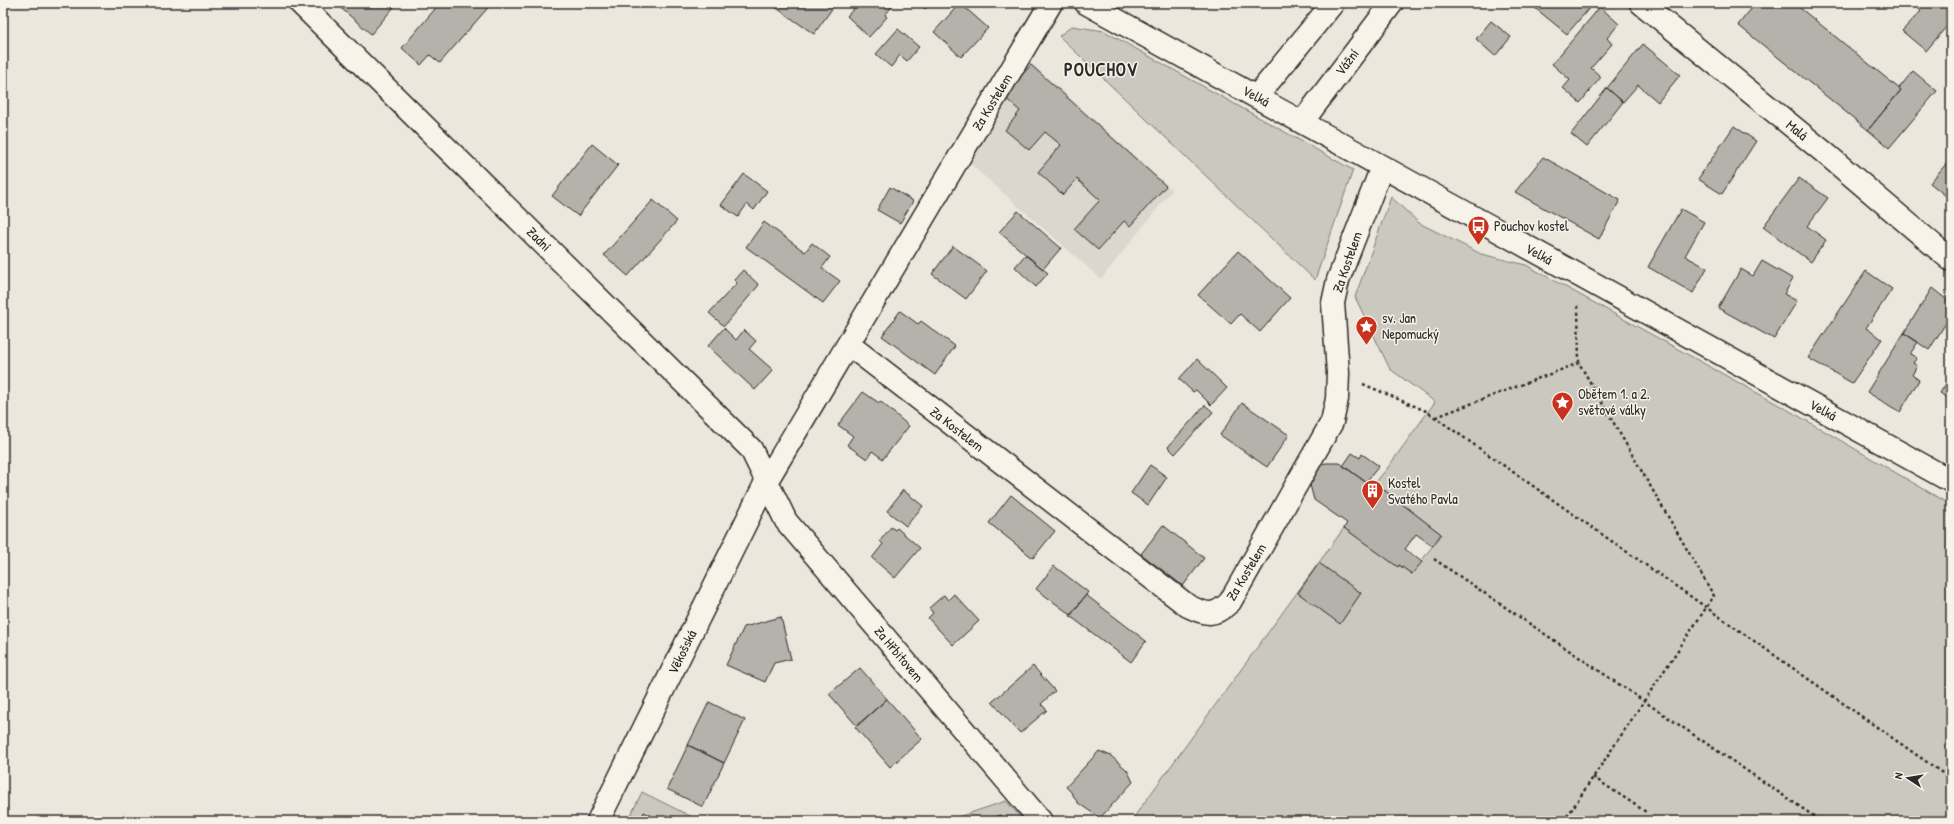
<svg xmlns="http://www.w3.org/2000/svg" width="1954" height="824" viewBox="0 0 1954 824" font-family="'Patrick Hand',sans-serif">
<style>
.built{fill:#dbd7ce}
.green{fill:#cbc8bf;stroke:#7b7a75}
.building{fill:#b5b2ab;stroke:#2b2b2b}
.lines{fill:none;stroke-linecap:round;stroke-linejoin:round}
.minor-casing{stroke:#2b2b2b;stroke-width:25}
.tertiary-casing{stroke:#2b2b2b;stroke-width:25}
.path{stroke:#2b2b2b;stroke-width:2.5;stroke-dasharray:3 3;stroke-linecap:butt}
.minor{stroke:#f7f3e8;stroke-width:22}
.tertiary{stroke:#f7f3e8;stroke-width:22}
.labels{text-anchor:middle;stroke-width:3;stroke-linejoin:round;paint-order:stroke}
.street-label{font-size:14px;fill:#2b2b2b;stroke:#f7f3e8}
.poi-label{font-size:14px;fill:#2b2b2b;stroke:#f7f3e8;text-anchor:start}
.district-label{font-size:18px;font-weight:bold;letter-spacing:1px;fill:#2b2b2b;stroke:#f7f3e8}
</style>
<rect width="100%" height="100%" fill="#ebe7dd"/>
<filter id="ink" filterUnits="userSpaceOnUse"><feTurbulence type="fractalNoise" baseFrequency=".025" numOctaves="2"/><feDisplacementMap in="SourceGraphic" scale="8" xChannelSelector="R" yChannelSelector="G"/><feConvolveMatrix kernelMatrix="1 2 1 2 8 2 1 2 1" color-interpolation-filters="sRGB"/></filter>
<g filter="url(#ink)">
<path class="built" d="M1030 62 1172 190 1101 279 968 162 999 100Z"/>
<path class="green" d="M1072 26 1104 31 1353 170 1315 280 1059 36Z
M1391 197 1419 223 1481 254 1526 265 1797 415 1951 505V821H1131L1344 528 1398 566 1399 565 1412 574 1441 534 1375 483 1386 470 1435 402 1390 369 1355 297Z
M642 792 700 821H628Z
M1006 801 1024 821H946Z"/>
<path class="building" d="M335 3H394L393 5 394 7 371 34Z
M440 3H492L440 63 430 55 421 65 402 48Z
M778 3H836L814 34 775 7Z
M859 3H895L885 15 887 17 869 37 847 16Z
M920 3H931L925 9Z
M960 3 988 28 961 57 934 32Z
M1540 3H1587L1591 6 1567 34 1535 8Z
M1756 3H1794L1901 90 1868 130 1738 25Z
M1912 3H1951V21L1926 51 1902 31 1921 11Z
M1600 7 1619 24 1607 38 1612 44 1591 68 1601 77 1580 103 1563 88 1570 80 1552 64Z
M1491 21 1511 37 1495 56 1476 39Z
M898 29 919 47 907 61 900 55 891 67 876 54Z
M1643 44 1680 75 1658 102 1638 85 1623 102 1607 88Z
M1031 65 1166 186 1130 226 1124 221 1098 250 1074 229 1100 200 1077 179 1063 195 1038 172 1061 145 1045 132 1029 150 1005 130 1020 111 1003 96Z
M1913 71 1937 91 1889 148 1868 130 1901 90 1899 88Z
M1607 88 1623 102 1587 147 1571 134Z
M1734 126 1756 141 1722 194 1698 179Z
M592 144 618 165 578 216 552 196Z
M1543 157 1620 200 1599 239 1515 192Z
M1951 158V200L1930 183Z
M744 174 767 191 754 210 747 204 738 217 721 205Z
M1799 178 1828 198 1807 226 1826 240 1811 262 1763 227Z
M890 187 913 201 900 223 877 210Z
M653 200 677 221 628 276 604 255Z
M1681 209 1704 222 1685 256 1707 268 1693 293 1648 267Z
M1018 211 1061 248 1043 269 999 232Z
M764 222 805 252 812 243 830 257 822 268 840 281 823 303 746 247Z
M953 246 987 271 966 299 932 274Z
M1238 251 1290 298 1260 332 1240 314 1231 324 1198 295Z
M1025 255 1048 273 1036 287 1015 267Z
M1762 261 1793 279 1784 294 1797 301 1774 339 1718 308 1741 269 1753 276Z
M743 270 759 285 724 326 709 313 737 283 734 280Z
M1866 271 1892 289 1866 328 1882 339 1852 383 1808 358Z
M1932 288 1951 303V315L1929 350 1904 333Z
M900 311 918 324 921 321 955 346 935 375 882 336Z
M724 328 736 340 744 330 756 341 749 349 773 370 755 390 708 346Z
M1904 333 1918 342 1910 354 1917 358 1913 363 1917 366 1912 375 1919 380 1900 412 1867 392Z
M1197 359 1227 388 1211 405 1196 390 1193 392 1179 379Z
M1951 376V400L1940 393Z
M863 392 879 403 880 401 909 426 883 459 872 451 867 459 847 445 853 436 838 425Z
M1242 403 1289 435 1267 467 1220 435Z
M1205 405 1213 412 1175 454 1168 447Z
M1352 453 1360 458 1362 454 1379 466 1366 482 1343 466Z
M1326 463H1340L1372 487 1375 483 1441 534 1433 546 1416 534 1405 549 1422 562 1412 574 1399 565 1398 567 1344 528 1347 523 1314 500 1309 481 1320 465Z
M1150 465 1167 477 1148 505 1131 493Z
M903 490 923 506 906 526 887 511Z
M1011 495 1055 531 1033 558 989 523Z
M1163 525 1204 558 1183 586 1141 554Z
M891 527 895 530 897 528 920 548 895 578 872 558 883 544 880 541Z
M1319 563 1361 593 1340 624 1298 593Z
M1054 566 1088 592 1071 615 1036 589Z
M954 594 979 621 953 645 928 618 933 613 929 608 944 595 948 600Z
M1086 595 1146 641 1131 662 1070 616Z
M781 617 791 659 774 663 765 682 726 665 744 627Z
M1033 666 1055 691 1041 704 1047 710 1020 733 992 702Z
M860 668 887 699 857 726 829 694Z
M887 699 922 739 890 767 855 727Z
M709 702 745 720 724 763 688 745Z
M688 745 724 763 703 807 667 789Z
M1099 751 1111 756 1127 770 1133 782 1100 818 1078 803 1071 792 1066 787Z
M644 812 660 820V821H641Z
M1000 815 1002 821H985V820Z"/>
<g class="lines">
<defs>
<path id="minor" d="M300 3 751 449 786 521 1041 821
M1641 3 1825 153 1951 260
M1257 96 1333 3
M1303 121 1392 3
M848 344 1188 606C1207 615 1214 617 1230 602L1332 422 1337 399 1338 373 1333 303 1338 280 1382 167
M598 821 766 482 1051 3"/>
<path id="tertiary" d="M1086 3 1951 481"/>
</defs>
<use href="#minor" class="minor-casing"/>
<use href="#tertiary" class="tertiary-casing"/>
<path class="path" d="M1363 384 1426 411 1951 779
M1436 417 1579 363
M1434 559 1821 821
M1593 777 1646 812
M1564 821 1714 596 1579 363 1578 305"/>
<use href="#minor" class="minor"/>
<use href="#tertiary" class="tertiary"/>
</g>
</g>
<defs>
<symbol id="bus-pin" viewBox="-11 -11 22 30"><path d="M0 17L-7.5 6A9.5 9.5 0 1 1 7.5 6Z" fill="#c8321e" stroke="#f7f3e8"/><path d="M-5-6H5V4H4V6H2V4H-2V6H-4V4H-5ZM-3.5-4V0h7V-4ZM-3.5 1.2v1.5H-2V1.2ZM2 1.2v1.5H3.5V1.2Z" fill="#fff"/></symbol>
<symbol id="sight-pin" viewBox="-11 -11 22 30"><path d="M0 17L-7.5 6A9.5 9.5 0 1 1 7.5 6Z" fill="#c8321e" stroke="#f7f3e8"/><path d="M0-6L1.8-2.2L6-1.7L2.9 1.2L3.7 5.4L0 3.3L-3.7 5.4L-2.9 1.2L-6-1.7L-1.8-2.2Z" fill="#fff"/></symbol>
<symbol id="building-pin" viewBox="-11 -11 22 30"><path d="M0 17L-7.5 6A9.5 9.5 0 1 1 7.5 6Z" fill="#c8321e" stroke="#f7f3e8"/><path d="M-4-6H4V6H1V3H-1V6H-4ZM-2.5-4.3h1.7v1.8h-1.7ZM.8-4.3h1.7v1.8H.8ZM-2.5-1h1.7V.8h-1.7ZM.8-1h1.7V.8H.8Z" fill="#fff"/></symbol>
</defs>
<g fill-rule="evenodd">
<use href="#bus-pin" x="1466" y="214" width="25" height="34"/>
<use href="#sight-pin" x="1354" y="314" width="25" height="34"/>
<use href="#sight-pin" x="1550" y="390" width="25" height="34"/>
<use href="#building-pin" x="1360" y="478" width="25" height="34"/>
</g>
<g class="labels">
<g class="street-label">
<text transform="translate(1347 62) rotate(-53)" y="5">Vážní</text>
<text transform="translate(1256 96) rotate(29)" y="5">Velká</text>
<text transform="translate(992 102) rotate(-59)" y="5">Za Kostelem</text>
<text transform="translate(1797 130) rotate(39)" y="5">Malá</text>
<text transform="translate(539 239) rotate(45)" y="5">Zadní</text>
<text transform="translate(1539 254) rotate(29)" y="5">Velká</text>
<text transform="translate(1347 262) rotate(-71)" y="5">Za Kostelem</text>
<text transform="translate(1823 410) rotate(29)" y="5">Velká</text>
<text transform="translate(957 429) rotate(38)" y="5">Za Kostelem</text>
<text transform="translate(1246 572) rotate(-59)" y="5">Za Kostelem</text>
<text transform="translate(682 652) rotate(-64)" y="5">Věkošská</text>
<text transform="translate(899 654) rotate(50)" y="5">Za Hřbitovem</text>
</g>
<g class="poi-label">
<text x="1494" y="231">Pouchov kostel</text>
<text x="1382" y="323">sv. Jan<tspan x="1382" dy="16">Nepomucký</tspan></text>
<text x="1578" y="399">Obětem 1. a 2.<tspan x="1578" dy="16">světové války</tspan></text>
<text x="1388" y="488">Kostel<tspan x="1388" dy="16">Svatého Pavla</tspan></text>
</g>
<g class="district-label">
<text x="1101" y="76">POUCHOV</text>
</g>
</g>
<rect width="1954" height="824" fill="none" stroke="#f7f3e8" stroke-width="16"/>
<rect x="8" y="8" width="1938" height="808" fill="none" stroke="#2b2b2b" stroke-width="1.5" filter="url(#ink)"/>
<g transform="translate(1908 778) rotate(282)" stroke="#f7f3e8" stroke-width="3" paint-order="stroke">
<path d="M0-3L7 15L0 10L-7 15Z" fill="#2b2b2b"/>
<text y="-6" font-size="11" font-weight="bold" text-anchor="middle" fill="#2b2b2b">N</text>
</g>
</svg>
